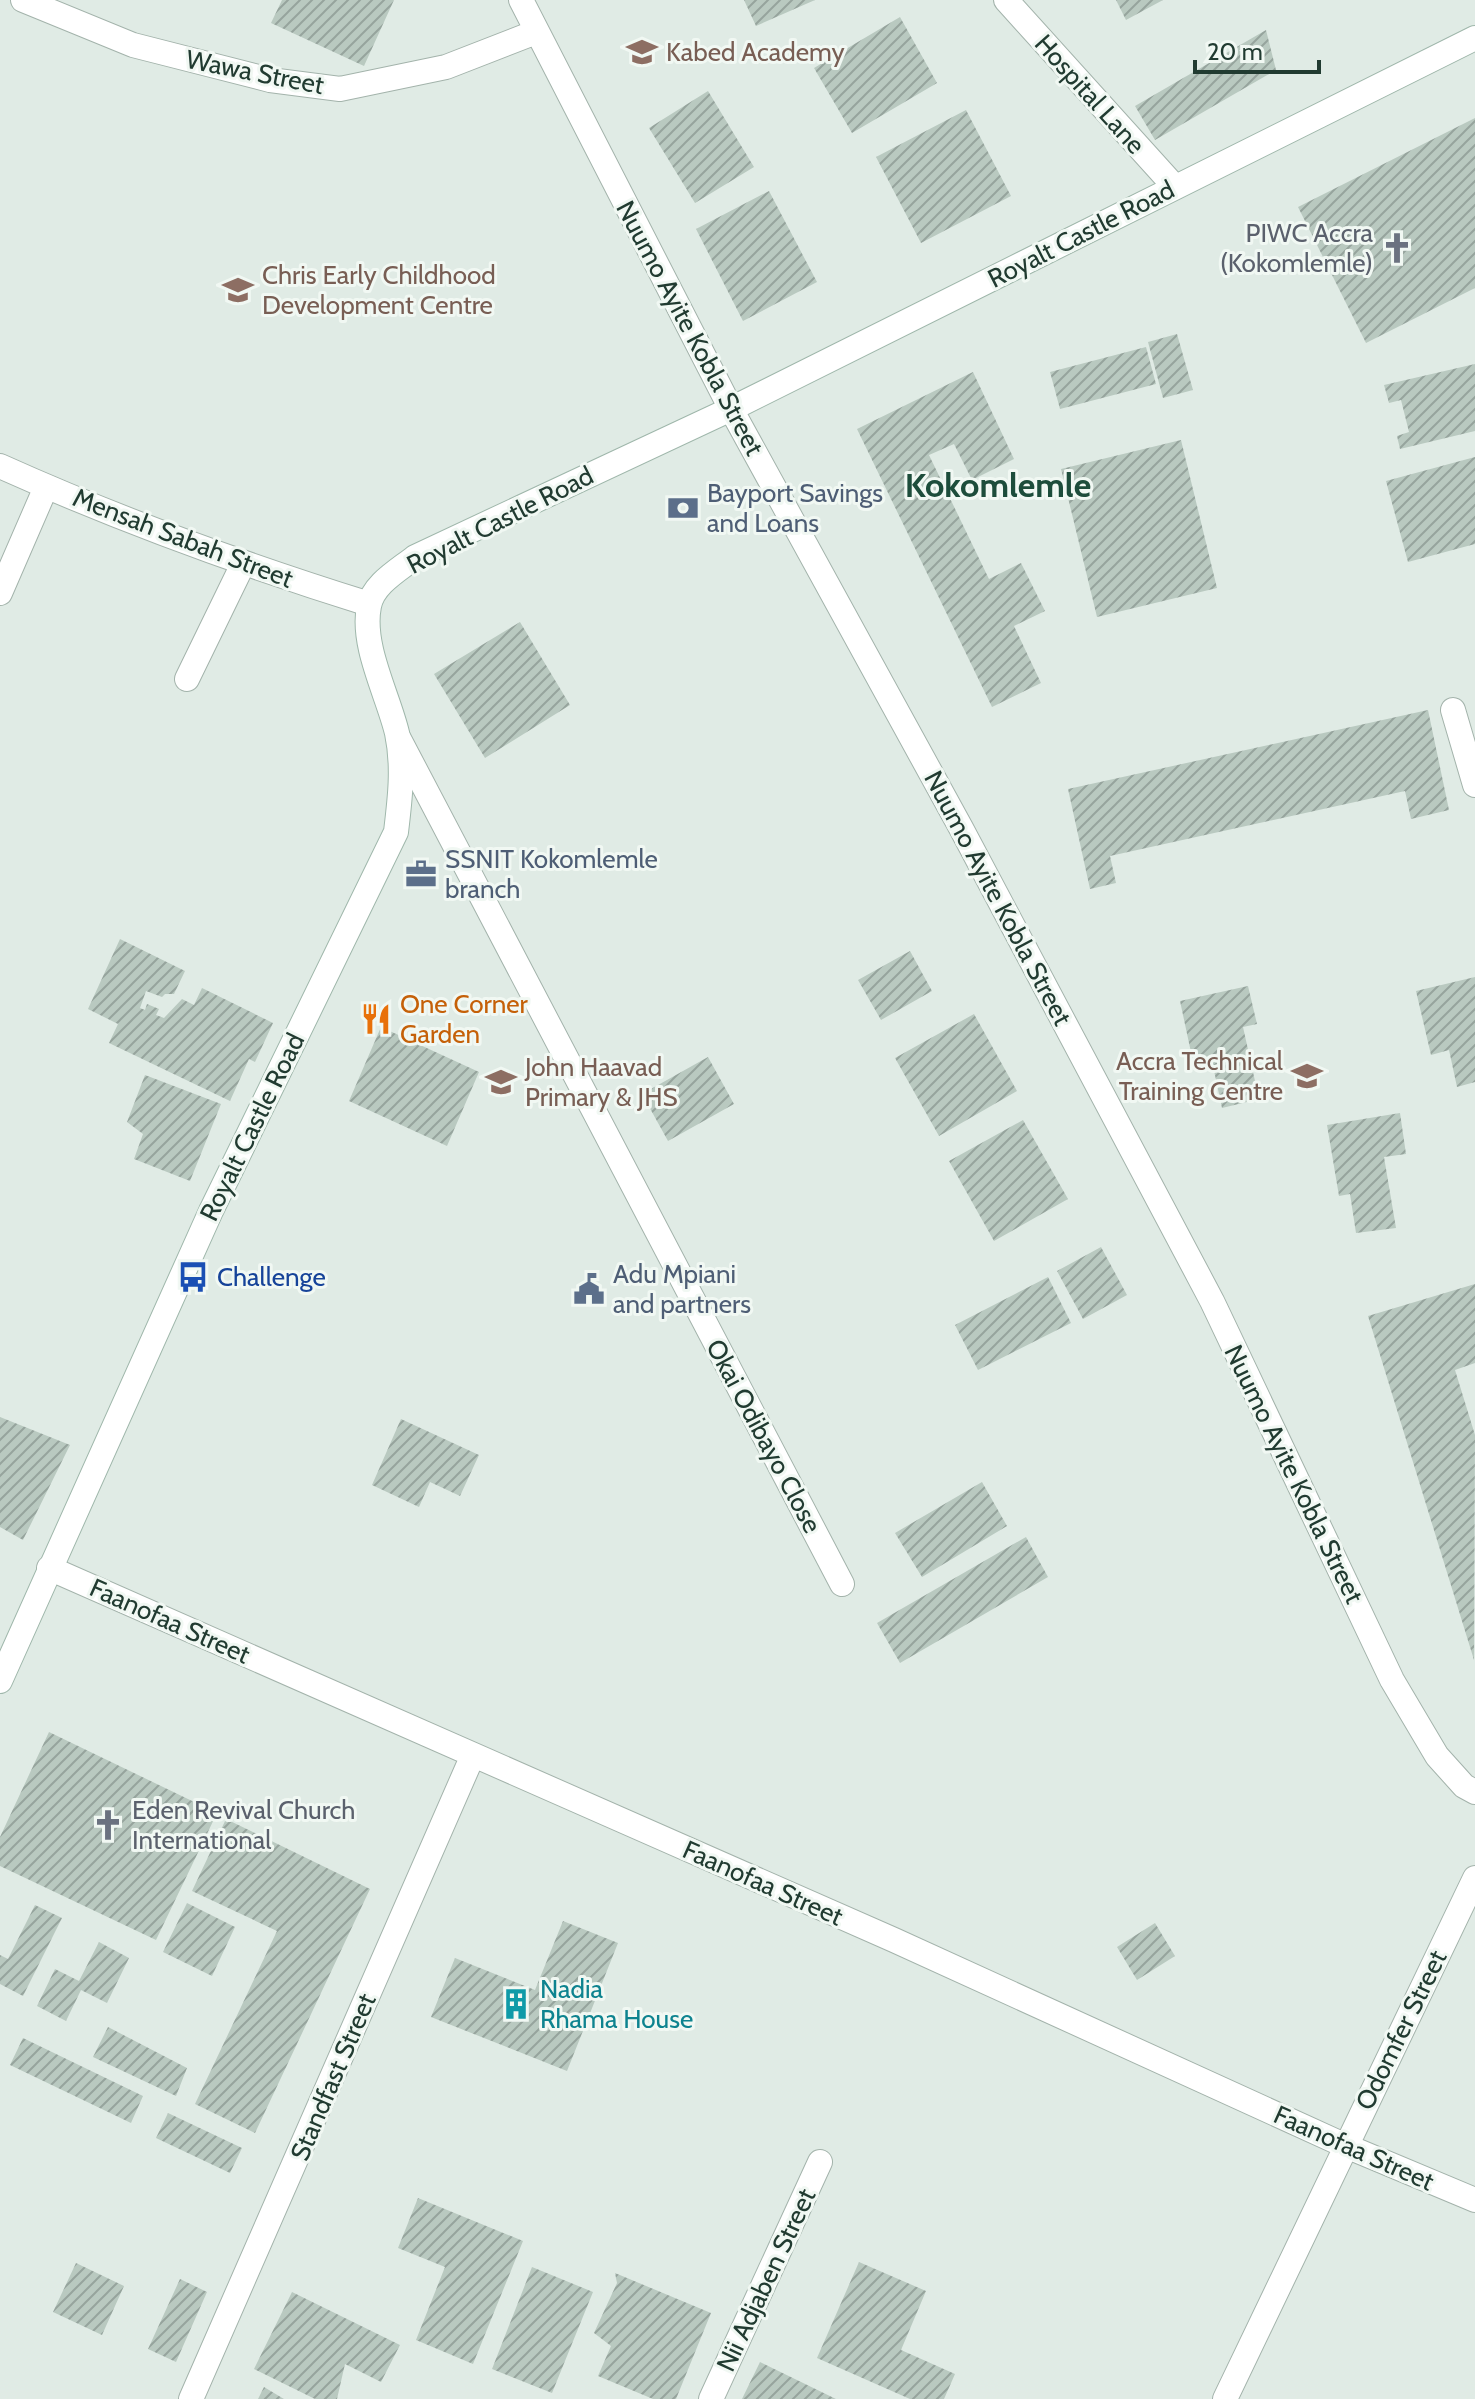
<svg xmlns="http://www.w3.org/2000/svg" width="1475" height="2399" viewBox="0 0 1475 2399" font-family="Cabin,sans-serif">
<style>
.building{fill:url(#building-hatch)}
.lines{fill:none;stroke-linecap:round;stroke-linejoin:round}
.lane-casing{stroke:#a3b3ab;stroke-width:26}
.street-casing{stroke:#a3b3ab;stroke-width:26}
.secondary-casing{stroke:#9fb7ab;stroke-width:26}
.lane{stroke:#fff;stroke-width:24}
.street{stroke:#fff;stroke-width:24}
.secondary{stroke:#fff;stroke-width:24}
.labels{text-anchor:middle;stroke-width:6;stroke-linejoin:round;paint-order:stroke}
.education-label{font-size:26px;fill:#785e54;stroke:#f1f8f3;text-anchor:start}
.street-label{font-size:26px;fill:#213b31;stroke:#f1f8f3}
.worship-label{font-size:26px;fill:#5b616d;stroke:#f1f8f3;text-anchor:end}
.service-label{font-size:26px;fill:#4e5e75;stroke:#f1f8f3;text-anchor:start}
.food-label{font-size:26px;fill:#c56008;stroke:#f1f8f3;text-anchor:start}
.transit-label{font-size:26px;fill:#164399;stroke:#f1f8f3;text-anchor:start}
.culture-label{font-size:26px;fill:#0d838f;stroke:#f1f8f3;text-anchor:start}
.district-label{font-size:34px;font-weight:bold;fill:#1d4d3b;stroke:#f1f8f3}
</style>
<defs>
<pattern id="building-hatch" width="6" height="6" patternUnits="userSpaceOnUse" patternTransform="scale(2)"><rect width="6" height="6" fill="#b9c9c0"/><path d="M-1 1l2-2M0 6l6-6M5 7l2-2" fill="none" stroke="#96a49d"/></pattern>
</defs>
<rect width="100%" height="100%" fill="#e0ebe5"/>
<path class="building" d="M282 0H394L364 66 271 23Z
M744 0H815L756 26Z
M1116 0H1163L1126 20Z
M900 17 937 83 852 133 814 68Z
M1266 30 1276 70 1155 140 1135 106Z
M708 91 754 167 695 203 649 128Z
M966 110 1011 196 921 243 876 157Z
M1475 118V288L1366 343 1298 207Z
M769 191 817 282 743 321 696 229Z
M1177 334 1193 390 1163 398 1148 342Z
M1146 347 1156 384 1060 409 1050 372Z
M1475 364V431L1400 449 1397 436 1409 432 1401 400 1389 403 1384 385Z
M973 372 1014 459 972 480 954 444 929 455 989 579 1021 563 1045 611 1014 626 1041 683 992 707 857 429Z
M1181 440 1217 588 1097 617 1061 469Z
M1475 457V544L1408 562 1386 481Z
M520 622 570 705 485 758 434 674Z
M1428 710 1449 810 1411 819 1405 791 1110 856 1116 883 1090 889 1068 789Z
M120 939 185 971 174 994H165L162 997 146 991 140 1008 145 1010 147 1004 159 1009 156 1015 164 1018 182 999 194 1005 202 988 273 1023 255 1062 249 1059 230 1101 109 1043 118 1024 88 1009Z
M910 951 932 991 881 1020 858 980Z
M1475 977V1082L1457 1087 1449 1050 1431 1055 1416 991Z
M1248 986 1257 1024 1243 1027 1259 1099 1222 1108 1213 1066 1195 1071 1180 1001Z
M974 1014 1017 1091 939 1136 895 1058Z
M381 1027 479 1072 447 1146 349 1101Z
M708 1057 734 1104 668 1141 642 1094Z
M145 1075 221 1104 190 1181 134 1159 143 1134 127 1122Z
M1400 1113 1406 1154 1384 1157 1396 1228 1356 1233 1350 1194 1339 1196 1327 1125Z
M1023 1120 1068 1199 994 1241 949 1161Z
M1101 1247 1127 1295 1083 1319 1057 1271Z
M1048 1277 1071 1323 978 1370 955 1325Z
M1475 1284V1363L1455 1370 1475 1435 1474 1660 1368 1316Z
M0 1417 70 1445 23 1540 0 1527Z
M401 1419 479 1455 460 1496 430 1482 419 1507 372 1485Z
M982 1482 1007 1526 922 1577 895 1533Z
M1026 1537 1048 1577 900 1663 877 1623Z
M49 1732 217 1813 156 1940 0 1866V1837Z
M226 1819 370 1889 255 2133 195 2104 277 1931 192 1891Z
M187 1903 235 1927 212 1976 163 1952Z
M35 1905 62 1918 23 1996 0 1984V1955L8 1959Z
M563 1921 618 1943 567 2071 431 2017 455 1958 535 1990Z
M1155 1923 1175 1956 1137 1980 1117 1947Z
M99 1942 129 1958 107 2003 81 1990 66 2021 37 2006 55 1969 79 1981Z
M108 2027 187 2068 176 2096 93 2057Z
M23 2038 143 2096 131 2123 10 2065Z
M168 2113 242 2148 230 2173 156 2138Z
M418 2198 523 2241 473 2364 416 2340 445 2267 398 2248Z
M859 2262 926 2291 901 2350 955 2374 944 2399H910L817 2358Z
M76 2263 124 2286 102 2335 53 2312Z
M532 2267 593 2292 552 2393 492 2369Z
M615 2273 711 2313 676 2399H653L598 2376 611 2346 594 2333 617 2283Z
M180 2279 207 2292 176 2362 148 2349Z
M292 2292 400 2345 381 2382 345 2364 337 2399H315L254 2369Z
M760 2362 836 2399H742Z
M264 2387 284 2399H258Z"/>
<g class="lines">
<defs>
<path id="lane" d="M187 679 243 564
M1453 710 1475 785"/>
<path id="street" d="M23 0 133 45 270 80 340 89 446 67 536 32
M521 0 731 409 961 828 1212 1301 1392 1680 1437 1756 1464 1786 1475 1792
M1006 0 1175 187
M0 466C120 520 244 565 369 604
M0 593 46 487
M398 737 842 1584
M49 1568 894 1940 1346 2146 1475 2200
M191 2399 473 1755
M711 2399 820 2162
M1225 2399 1475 1878"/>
<path id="secondary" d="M0 1681 211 1211 396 832C400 799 404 766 397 733 388 695 361 646 369 606 373 584 399 570 415 557L731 409 1475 38"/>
</defs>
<use href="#lane" class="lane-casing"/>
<use href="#street" class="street-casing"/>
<use href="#secondary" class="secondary-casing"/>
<use href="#lane" class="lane"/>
<use href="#street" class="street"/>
<use href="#secondary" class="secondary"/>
</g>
<defs>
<symbol id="school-bare" viewBox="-9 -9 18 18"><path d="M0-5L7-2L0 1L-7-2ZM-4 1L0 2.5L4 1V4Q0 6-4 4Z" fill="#8d6e63" stroke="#f1f8f3" stroke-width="2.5" paint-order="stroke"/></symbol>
<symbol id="church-bare" viewBox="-9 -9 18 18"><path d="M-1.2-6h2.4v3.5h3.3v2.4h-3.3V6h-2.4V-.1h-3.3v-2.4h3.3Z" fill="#6b7280" stroke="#f1f8f3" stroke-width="2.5" paint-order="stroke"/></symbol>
<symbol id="bank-bare" viewBox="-9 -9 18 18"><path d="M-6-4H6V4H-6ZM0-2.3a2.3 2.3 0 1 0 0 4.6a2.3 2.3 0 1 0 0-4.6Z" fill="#5c6f8a" stroke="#f1f8f3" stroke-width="2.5" paint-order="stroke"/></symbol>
<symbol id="office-bare" viewBox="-9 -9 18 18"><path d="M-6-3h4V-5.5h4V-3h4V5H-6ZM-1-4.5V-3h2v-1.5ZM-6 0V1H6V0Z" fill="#5c6f8a" stroke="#f1f8f3" stroke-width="2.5" paint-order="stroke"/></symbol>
<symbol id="restaurant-bare" viewBox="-9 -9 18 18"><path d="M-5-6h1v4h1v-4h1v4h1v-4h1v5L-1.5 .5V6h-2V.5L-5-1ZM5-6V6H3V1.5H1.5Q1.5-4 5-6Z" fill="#e8710a" stroke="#f1f8f3" stroke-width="2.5" paint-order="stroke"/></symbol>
<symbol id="bus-bare" viewBox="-9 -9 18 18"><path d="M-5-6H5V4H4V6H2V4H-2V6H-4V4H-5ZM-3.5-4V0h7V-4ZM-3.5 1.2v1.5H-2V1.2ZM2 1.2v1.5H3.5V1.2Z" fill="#1a4fb4" stroke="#f1f8f3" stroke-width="2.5" paint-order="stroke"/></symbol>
<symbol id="civic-bare" viewBox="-9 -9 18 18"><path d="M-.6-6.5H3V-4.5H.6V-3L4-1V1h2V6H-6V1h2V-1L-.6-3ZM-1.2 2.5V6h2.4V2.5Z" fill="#5c6f8a" stroke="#f1f8f3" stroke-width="2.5" paint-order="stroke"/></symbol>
<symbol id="building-bare" viewBox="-9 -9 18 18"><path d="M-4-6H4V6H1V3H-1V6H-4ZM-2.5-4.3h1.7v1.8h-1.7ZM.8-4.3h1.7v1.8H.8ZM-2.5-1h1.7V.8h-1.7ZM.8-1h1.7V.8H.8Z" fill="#0f9aa8" stroke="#f1f8f3" stroke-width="2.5" paint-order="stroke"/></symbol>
</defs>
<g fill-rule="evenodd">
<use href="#school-bare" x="620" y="30" width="44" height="44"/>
<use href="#church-bare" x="1375" y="226" width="44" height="44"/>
<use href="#school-bare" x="216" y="268" width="44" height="44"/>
<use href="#bank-bare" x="661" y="486" width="44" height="44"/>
<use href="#office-bare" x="399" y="852" width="44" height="44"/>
<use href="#restaurant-bare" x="354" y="997" width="44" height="44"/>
<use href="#school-bare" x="1285" y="1054" width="44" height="44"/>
<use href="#school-bare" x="479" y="1060" width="44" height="44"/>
<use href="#bus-bare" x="171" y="1255" width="44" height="44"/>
<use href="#civic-bare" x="567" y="1267" width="44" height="44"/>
<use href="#church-bare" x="86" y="1803" width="44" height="44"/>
<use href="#building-bare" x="494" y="1982" width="44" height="44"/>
</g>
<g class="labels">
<g class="education-label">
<text x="666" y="61">Kabed Academy</text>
<text x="262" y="284">Chris Early Childhood<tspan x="262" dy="30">Development Centre</tspan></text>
<text x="1283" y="1070" text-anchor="end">Accra Technical<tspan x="1283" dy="30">Training Centre</tspan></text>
<text x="525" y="1076">John Haavad<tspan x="525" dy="30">Primary &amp; JHS</tspan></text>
</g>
<g class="street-label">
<text transform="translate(255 72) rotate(11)" y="9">Wawa Street</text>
<text transform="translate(1090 94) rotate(48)" y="9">Hospital Lane</text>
<text transform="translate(1081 234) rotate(-27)" y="9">Royalt Castle Road</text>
<text transform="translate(690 328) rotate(62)" y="9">Nuumo Ayite Kobla Street</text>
<text transform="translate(500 520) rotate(-27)" y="9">Royalt Castle Road</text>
<text transform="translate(183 538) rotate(21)" y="9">Mensah Sabah Street</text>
<text transform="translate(998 898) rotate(62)" y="9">Nuumo Ayite Kobla Street</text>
<text transform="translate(252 1127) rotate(-64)" y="9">Royalt Castle Road</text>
<text transform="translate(764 1436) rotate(62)" y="9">Okai Odibayo Close</text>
<text transform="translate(1294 1474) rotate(64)" y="9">Nuumo Ayite Kobla Street</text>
<text transform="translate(170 1621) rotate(24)" y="9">Faanofaa Street</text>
<text transform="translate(763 1883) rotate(24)" y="9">Faanofaa Street</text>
<text transform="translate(1401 2030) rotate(-64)" y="9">Odomfer Street</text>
<text transform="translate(333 2077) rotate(-67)" y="9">Standfast Street</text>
<text transform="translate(1354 2148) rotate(24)" y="9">Faanofaa Street</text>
<text transform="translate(766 2280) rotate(-65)" y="9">Nii Adjaben Street</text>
</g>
<g class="worship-label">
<text x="1373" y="242">PIWC Accra<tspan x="1373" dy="30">(Kokomlemle)</tspan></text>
<text x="132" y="1819" text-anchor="start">Eden Revival Church<tspan x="132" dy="30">International</tspan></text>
</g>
<g class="service-label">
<text x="707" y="502">Bayport Savings<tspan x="707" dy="30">and Loans</tspan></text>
<text x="445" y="868">SSNIT Kokomlemle<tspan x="445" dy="30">branch</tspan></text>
<text x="613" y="1283">Adu Mpiani<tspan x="613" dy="30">and partners</tspan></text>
</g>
<g class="food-label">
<text x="400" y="1013">One Corner<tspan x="400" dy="30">Garden</tspan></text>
</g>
<g class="transit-label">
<text x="217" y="1286">Challenge</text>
</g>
<g class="culture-label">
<text x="540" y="1998">Nadia<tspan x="540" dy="30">Rhama House</tspan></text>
</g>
<g class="district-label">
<text x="998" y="497">Kokomlemle</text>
</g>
</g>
<path d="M1195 60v12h124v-12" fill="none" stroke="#213b31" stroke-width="4"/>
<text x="1207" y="60" font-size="24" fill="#213b31" stroke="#f1f8f3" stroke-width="6" paint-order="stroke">20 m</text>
</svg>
